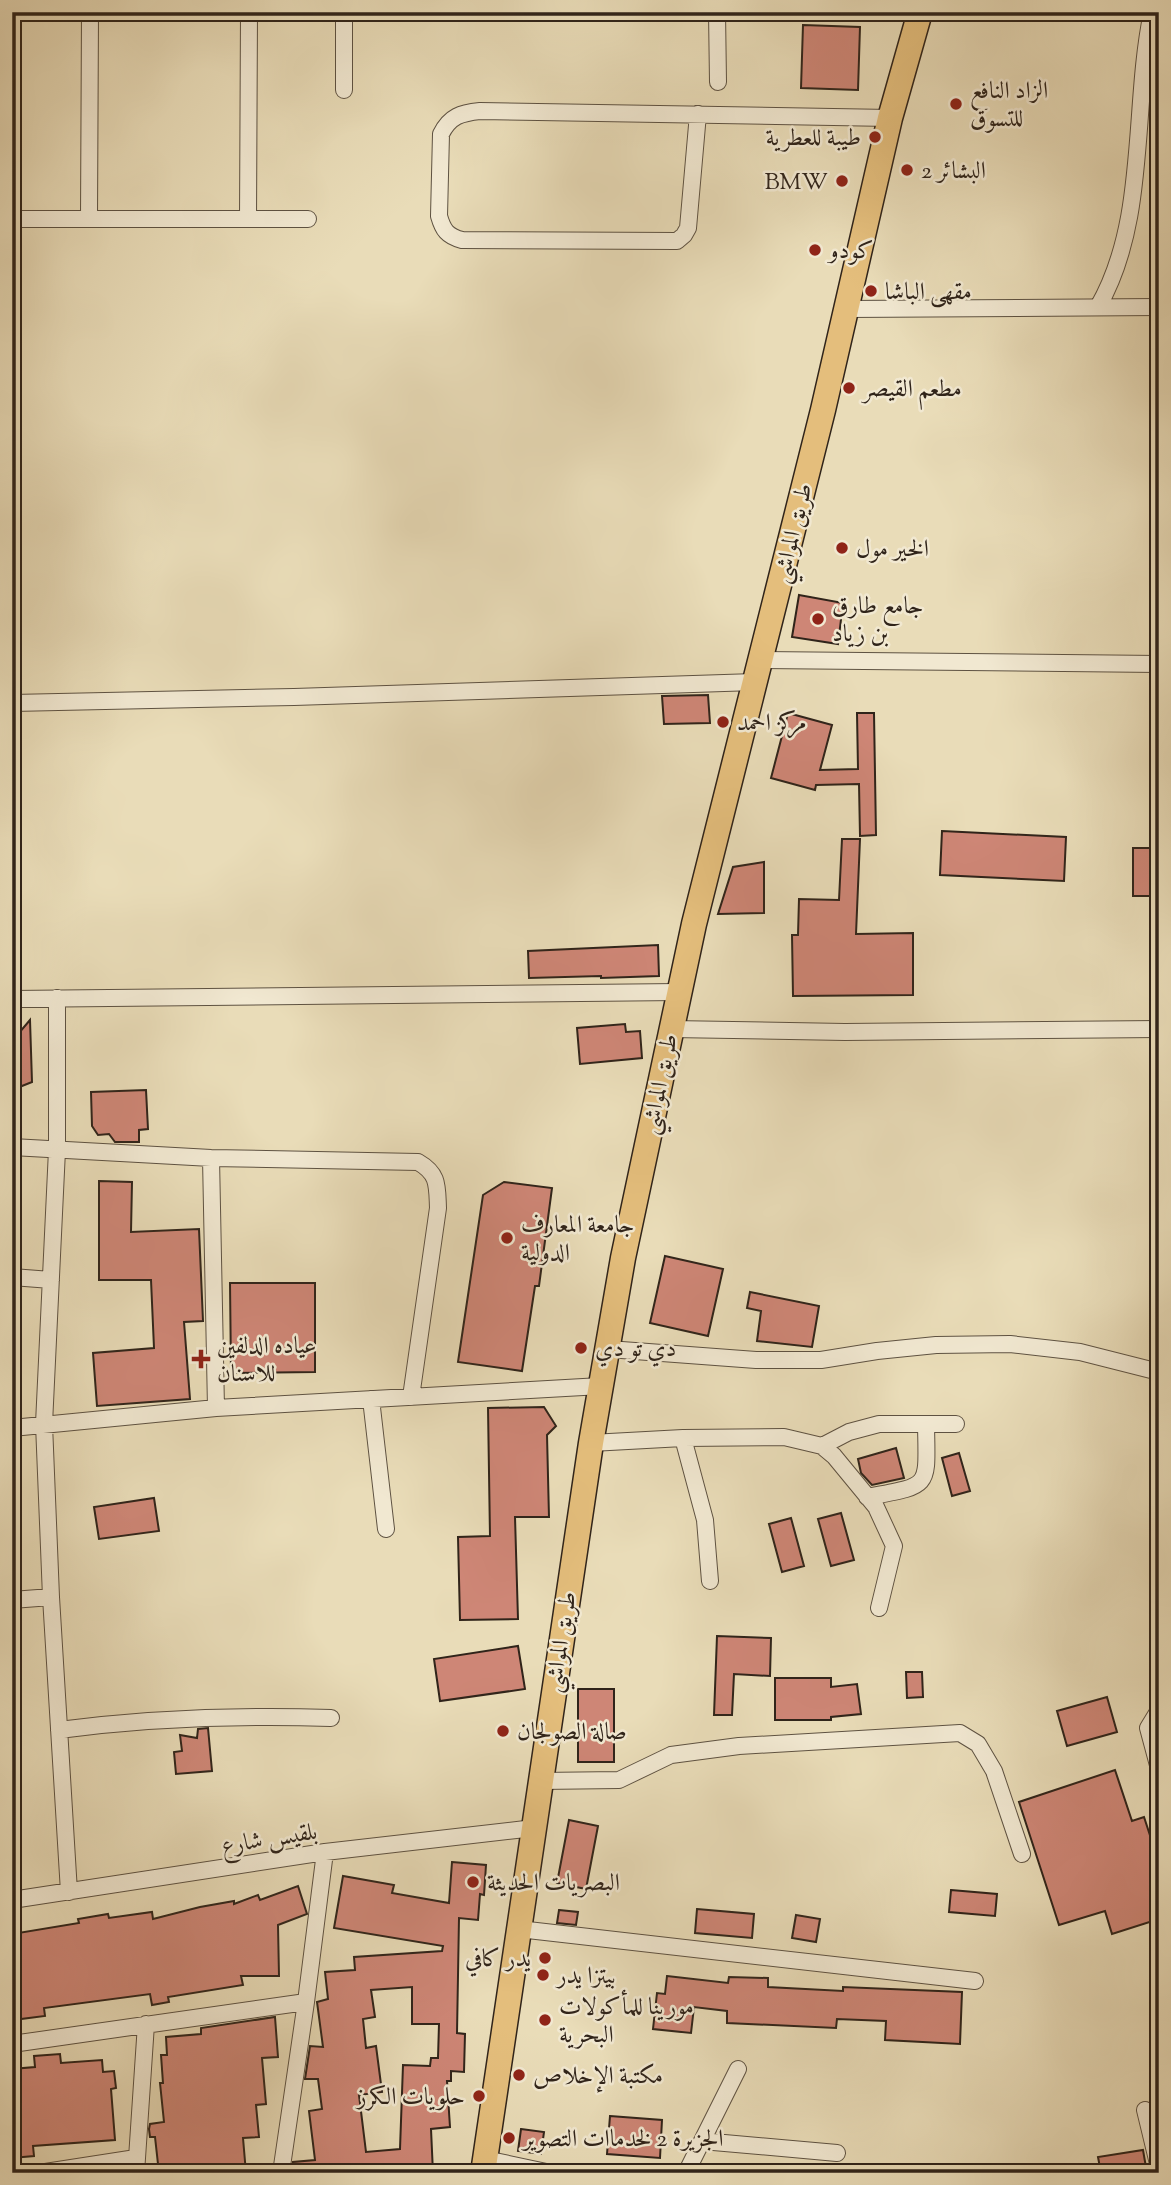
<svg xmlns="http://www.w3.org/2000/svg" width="1171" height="2185" viewBox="0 0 1171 2185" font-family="'Sorts Mill Goudy',Amiri,serif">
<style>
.building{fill:#ce8676;stroke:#30241a;stroke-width:2;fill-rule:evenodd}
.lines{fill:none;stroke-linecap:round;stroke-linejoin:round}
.street-casing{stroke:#5e5242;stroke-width:18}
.primary-casing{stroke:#30241a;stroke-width:27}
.street{stroke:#f1e8d1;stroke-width:16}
.primary{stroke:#e4be7c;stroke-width:24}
.poi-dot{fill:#8f2418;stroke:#f1e8d1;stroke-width:2.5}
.labels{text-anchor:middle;stroke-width:5;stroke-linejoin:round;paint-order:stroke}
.poi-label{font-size:24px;fill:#30241a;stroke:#f1e8d1;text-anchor:start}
.street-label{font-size:24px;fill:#30241a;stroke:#f1e8d1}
</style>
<rect width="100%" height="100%" fill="#e9dcb8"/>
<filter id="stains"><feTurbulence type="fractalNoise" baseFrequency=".00286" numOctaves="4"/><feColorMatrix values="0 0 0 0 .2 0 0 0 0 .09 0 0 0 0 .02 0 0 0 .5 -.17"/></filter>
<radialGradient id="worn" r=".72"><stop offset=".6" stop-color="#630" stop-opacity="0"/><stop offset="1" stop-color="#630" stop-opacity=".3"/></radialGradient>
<path class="building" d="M803 25 860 27 858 90 801 88Z
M799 595 843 603 838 644 792 637Z
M708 695 710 723 664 724 662 696Z
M788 713 832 725 820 770 858 769 857 713H874L876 835 860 836 859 784 816 785 815 790 771 778Z
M942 831 1066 837 1064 881 940 875Z
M842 839H860L856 934 913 933V995L793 996 792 935H798L799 899 839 900Z
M1133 848H1159V896H1133Z
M764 862V913L718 914 733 867Z
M658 945 659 976 601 978V976L529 978 528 951Z
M30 1020 32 1082 12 1090V1032L19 1033Z
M625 1024 626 1032 640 1031 642 1058 580 1064 577 1028Z
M146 1090 148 1129 139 1130V1142H115L109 1134 98 1135 92 1126 91 1092Z
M99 1181 132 1182 131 1232 199 1229 203 1321 184 1322 190 1399 97 1406 93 1353 154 1348 151 1280H99Z
M504 1182 552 1188 539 1286H535L522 1371 458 1362 483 1195Z
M665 1256 723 1269 708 1336 650 1323Z
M230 1283H315V1372L231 1373Z
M750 1292 819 1306 812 1347 757 1341 761 1311 747 1308Z
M544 1407 556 1426 547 1435 549 1517H515L518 1619 460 1620 458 1537 490 1536 488 1408Z
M896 1448 904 1478 872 1485 861 1473 858 1459Z
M959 1453 970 1491 952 1496 942 1458Z
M154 1498 159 1531 99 1539 94 1507Z
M841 1513 854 1560 831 1566 818 1519Z
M791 1518 804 1566 782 1572 769 1524Z
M717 1636 771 1638 770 1676 734 1674 732 1715H714Z
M518 1646 525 1689 440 1701 434 1659Z
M906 1672H922L923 1697 907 1698Z
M775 1678H831V1687L857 1684 861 1714 831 1717V1720H775Z
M578 1689H614V1762H578Z
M1107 1697 1117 1732 1067 1746 1057 1711Z
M208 1728 212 1771 176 1774 174 1752 182 1751 180 1735 197 1738 198 1729Z
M1115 1770 1132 1821 1144 1817 1159 1863V1919L1112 1934 1105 1911 1059 1925 1019 1802Z
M569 1820 598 1826 586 1889 557 1883Z
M452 1862 486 1865 484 1895 480 1894 478 1920 459 1918 457 2033 465 2034 464 2072 451 2071V2081H447L450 2127 431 2129 433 2173H292L293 2162 315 2160 309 2111 322 2109 318 2079H305L310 2046 323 2047 317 2002 328 1999 325 1972 355 1970 354 1957 442 1951 443 1946 334 1928 343 1876 394 1885 392 1893 449 1903ZM412 1987V2024H439L438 2058H431L430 2066 403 2065 400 2149 366 2152 359 2095 382 2092 376 2046 366 2048 363 2019 375 2017 371 1990Z
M298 1886 307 1914 278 1925 279 1976H241L243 1985 168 1997 169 2002 152 2005 150 1994 44 2008 45 2016 13 2020 12 1934 79 1923 78 1919 108 1914 109 1918 152 1912 153 1919 200 1907 234 1901V1904L258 1895 260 1900Z
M951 1890 997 1894 995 1916 949 1912Z
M697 1909 754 1914 752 1938 695 1933Z
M559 1910 578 1912 576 1925 557 1923Z
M796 1915 820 1919 816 1942 792 1938Z
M667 1976 728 1983 729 1977 768 1978V1987L843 1991V1987L962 1992 960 2044 885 2040 886 2021 837 2019 836 2028 727 2023V2011L694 2007 691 2033 653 2029 657 1993 665 1994Z
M275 2017 278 2057 262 2058 266 2104 256 2105 259 2137 243 2138 246 2173H159L155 2137H150L149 2129 150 2124 164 2122 160 2083H163L161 2055H167L166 2037 201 2034V2028Z
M60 2054 61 2063 102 2060 103 2072 114 2071 116 2088 111 2089 115 2140 33 2146 34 2156 12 2158V2069L35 2067 34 2056Z
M610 2116 662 2120 660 2158 607 2154Z
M521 2129 544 2132 541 2154 518 2151Z
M1143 2150 1147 2173H1101L1098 2157Z"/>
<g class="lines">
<defs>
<path id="street" d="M717 12 718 82
M344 90V12
M698 114 688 228 684 235 677 241 462 240C447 236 443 230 439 216L441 134C450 116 461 113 480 111L890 118
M89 218 90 12
M12 219H308
M248 219 249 12
M1098 307C1148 220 1132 108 1152 12
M846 309 1159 307
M760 660 1159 664
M12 703 294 697 755 682
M57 998V1150L44 1424 51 1597 69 1892
M12 999 679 992
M671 1029 845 1032 1159 1029
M12 1147 211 1158 418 1162C439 1174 437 1186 438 1208L411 1397
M211 1158 216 1408
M12 1277 51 1280
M608 1349 756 1360H821L877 1351 936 1345 1010 1344 1080 1352 1159 1372
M371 1399 386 1529
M12 1428 216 1408 601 1386
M683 1438 705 1520 710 1581
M591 1443 683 1438 784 1437 822 1446 834 1456 876 1507 894 1546 879 1608
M822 1446 849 1432 879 1424H956
M867 1497C932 1485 927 1489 926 1424
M12 1600 51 1597
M1159 1710 1148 1728 1159 1769
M59 1730C152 1718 237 1715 331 1718
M540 1781 619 1780 671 1755 739 1746 960 1733 978 1744 994 1771 1022 1854
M12 1900 325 1852 534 1828
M519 1929 975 1981
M12 2044 306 2002
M1145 2110 1159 2168
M702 2141 837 2153
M485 2159 551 2173
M39 2173 136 2158
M136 2173 146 2024
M281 2173 306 2002 325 1852
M686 2173 738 2069"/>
<path id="primary" d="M483 2173 591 1443 623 1258 694 924 823 410 890 118 920 12"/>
</defs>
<use href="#street" class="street-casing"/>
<use href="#primary" class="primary-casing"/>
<use href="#street" class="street"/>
<use href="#primary" class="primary"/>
</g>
<g class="poi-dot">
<circle cx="956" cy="104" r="7"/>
<circle cx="875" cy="137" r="7"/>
<circle cx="907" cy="170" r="7"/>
<circle cx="842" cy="181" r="7"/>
<circle cx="815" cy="250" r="7"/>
<circle cx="871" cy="291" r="7"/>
<circle cx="849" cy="388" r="7"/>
<circle cx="842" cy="548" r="7"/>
<circle cx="818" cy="619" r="7"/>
<circle cx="723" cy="722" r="7"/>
<circle cx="507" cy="1238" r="7"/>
<circle cx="581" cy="1348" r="7"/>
<path d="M197.5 1348.5h7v7h7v7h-7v7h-7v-7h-7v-7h7z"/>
<circle cx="503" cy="1731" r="7"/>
<circle cx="473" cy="1882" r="7"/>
<circle cx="545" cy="1958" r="7"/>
<circle cx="543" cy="1975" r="7"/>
<circle cx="545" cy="2020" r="7"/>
<circle cx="519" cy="2075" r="7"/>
<circle cx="479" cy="2096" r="7"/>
<circle cx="509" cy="2138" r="7"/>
</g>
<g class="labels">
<g class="poi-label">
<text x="970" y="98">الزاد النافع<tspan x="970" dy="28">للتسوق</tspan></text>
<text x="861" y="145" text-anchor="end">طيبة للعطرية</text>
<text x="921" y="178">البشائر 2</text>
<text x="828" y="189" text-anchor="end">BMW</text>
<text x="829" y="258">كودو</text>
<text x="885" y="299">مقهى الباشا</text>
<text x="863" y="396">مطعم القيصر</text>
<text x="856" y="556">الخير مول</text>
<text x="832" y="613">جامع طارق<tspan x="832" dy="28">بن زياد</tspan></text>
<text x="737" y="730">مركز احمد</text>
<text x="521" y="1232">جامعة المعارف<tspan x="521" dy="28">الدولية</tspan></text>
<text x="217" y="1353">عياده الدلفين<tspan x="217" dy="28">للاسنان</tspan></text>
<text x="595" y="1356">دي تو دي</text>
<text x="517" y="1739">صالة الصولجان</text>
<text x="487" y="1890">البصريات الحديثة</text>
<text x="531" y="1966" text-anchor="end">يدر كافي</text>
<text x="557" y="1983">بيتزا يدر</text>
<text x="559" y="2014">مورينا للمأكولات<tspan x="559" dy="28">البحرية</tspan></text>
<text x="533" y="2083">مكتبة الإخلاص</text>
<text x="465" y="2104" text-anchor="end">حلويات الكرز</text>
<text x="523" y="2146">الجزيرة 2 لخدماات التصوير</text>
</g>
<g class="street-label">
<text transform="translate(792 533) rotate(-76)" y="8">طريق المواشي</text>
<text transform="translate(659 1084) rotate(-78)" y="8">طريق المواشي</text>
<text transform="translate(560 1642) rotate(-81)" y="8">طريق المواشي</text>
<text transform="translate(269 1838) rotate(-9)" y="8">بلقيس شارع</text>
</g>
</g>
<rect width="1171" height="2185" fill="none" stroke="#e9dcb8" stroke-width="42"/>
<rect x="14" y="14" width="1143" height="2157" fill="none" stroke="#30241a" stroke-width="3.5"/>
<rect x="21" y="21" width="1129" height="2143" fill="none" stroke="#30241a" stroke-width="2"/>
<rect width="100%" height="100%" filter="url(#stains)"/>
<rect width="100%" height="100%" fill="url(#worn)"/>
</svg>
